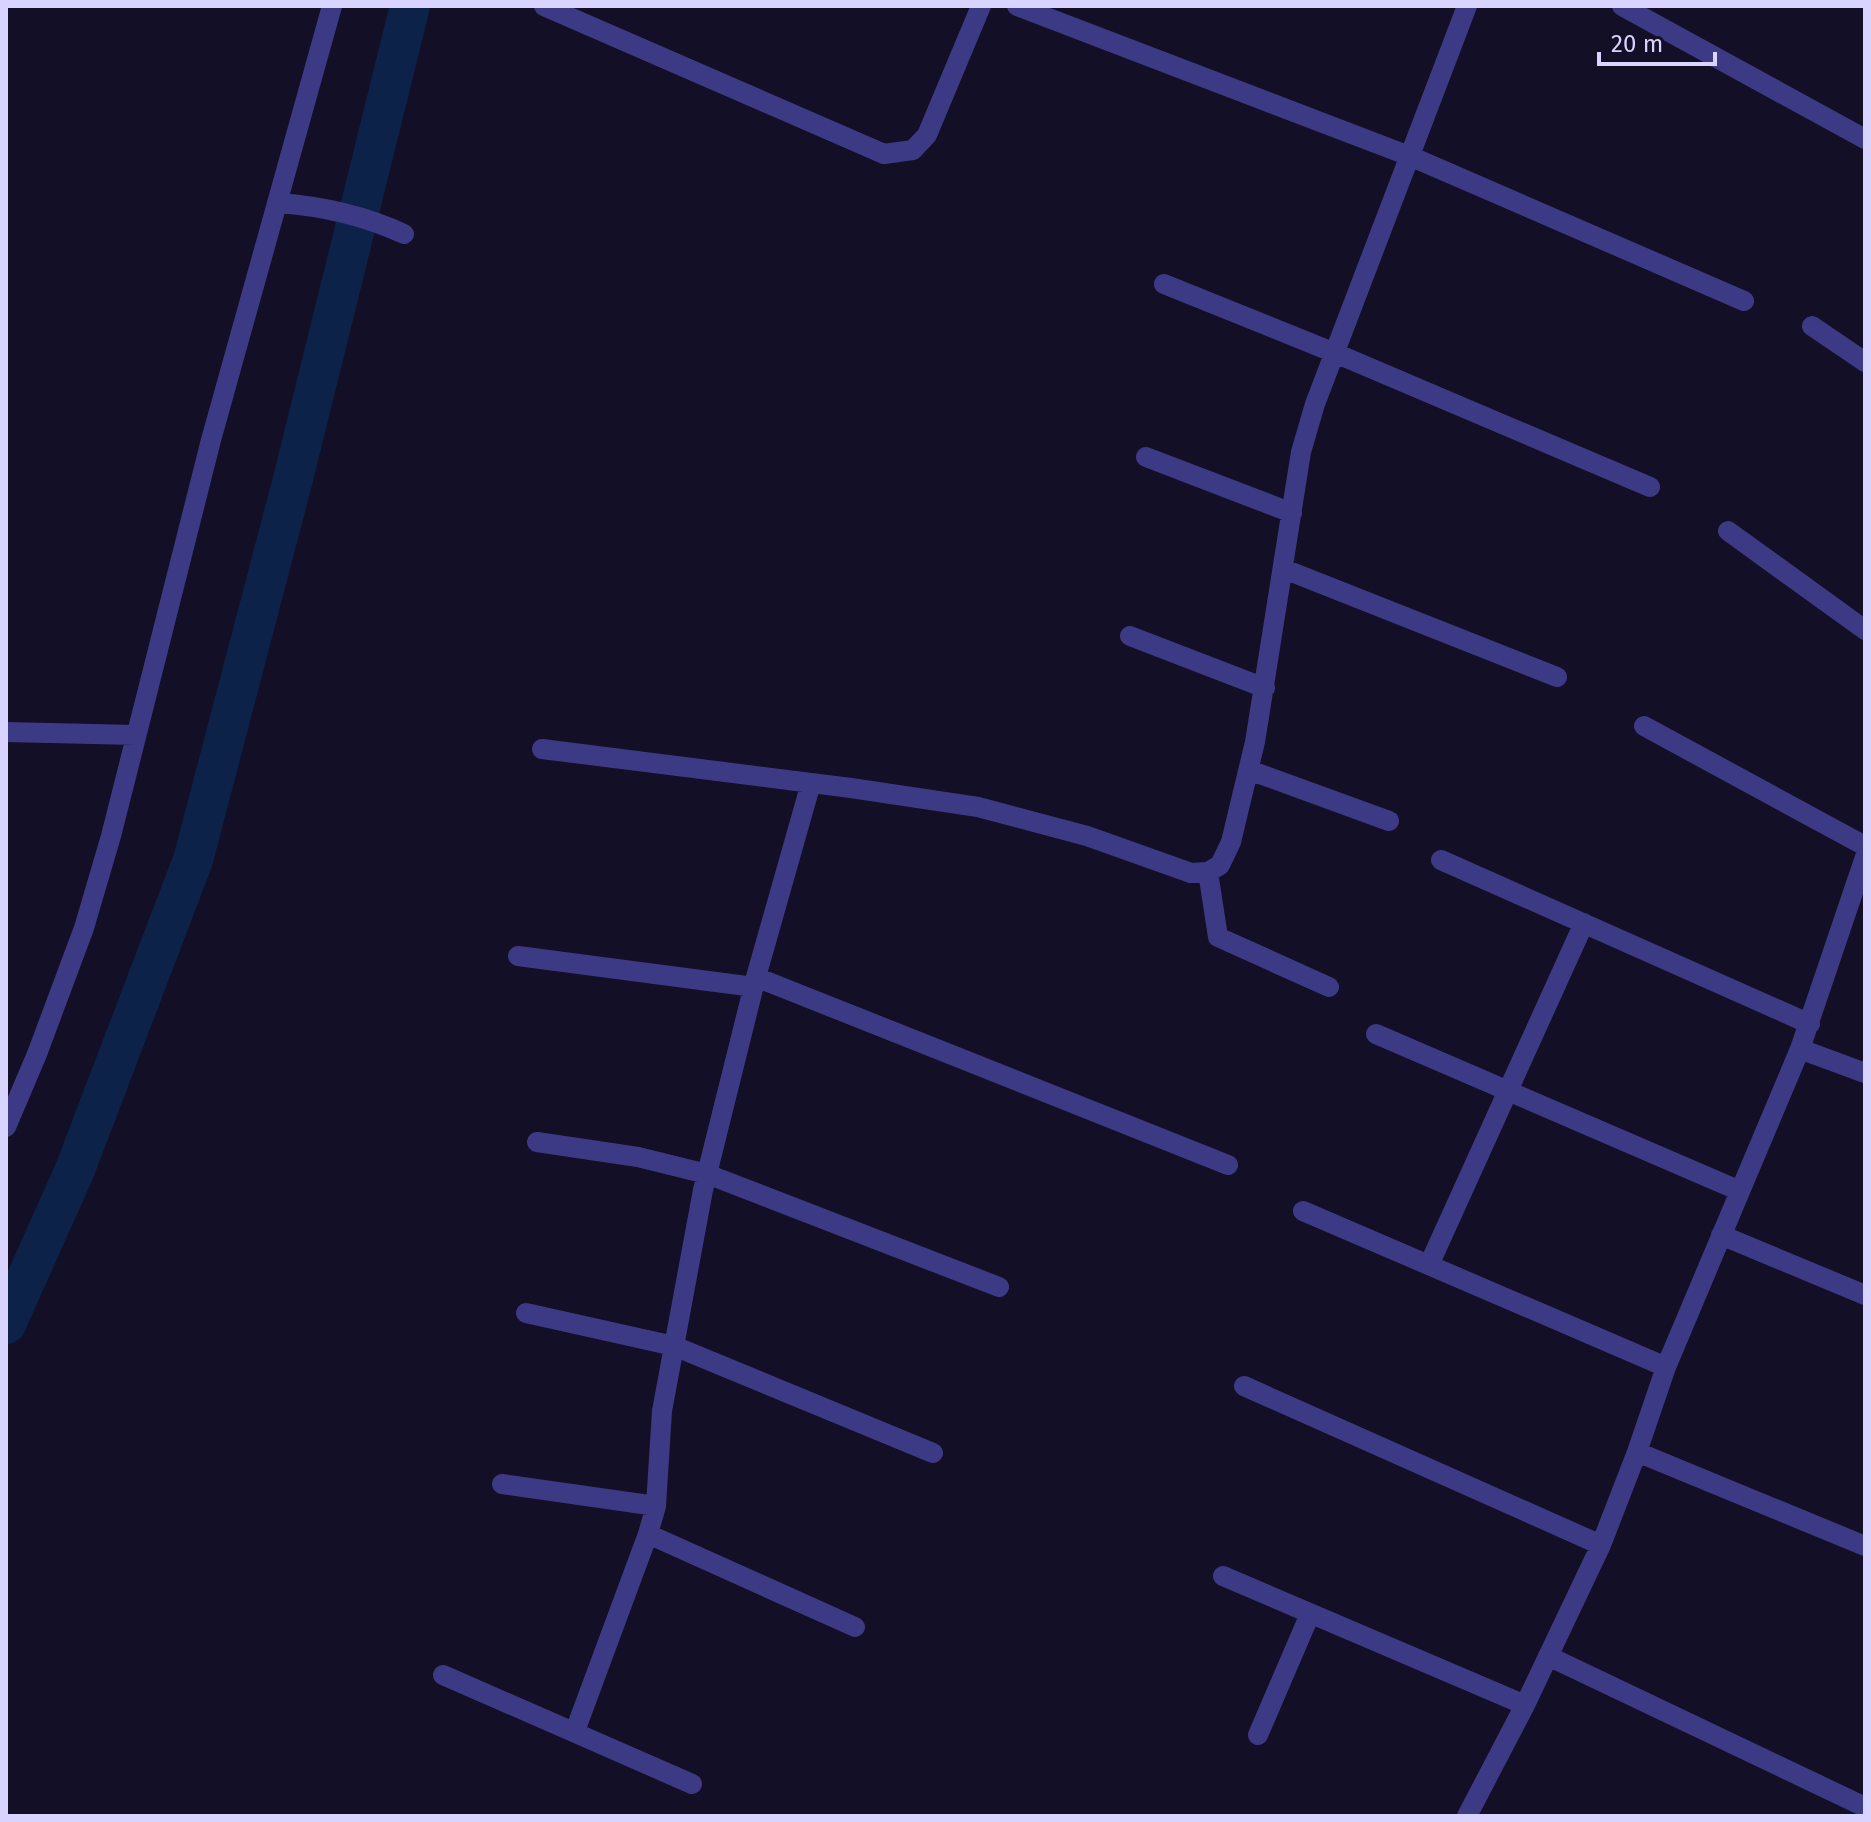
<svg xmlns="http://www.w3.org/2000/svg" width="1871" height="1822" viewBox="0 0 1871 1822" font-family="'Fira Sans',sans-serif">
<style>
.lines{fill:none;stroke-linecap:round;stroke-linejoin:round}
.canal{stroke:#0c2248;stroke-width:40}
.minor{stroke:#3d3a85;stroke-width:20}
</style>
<rect width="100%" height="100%" fill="#130f26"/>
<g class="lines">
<path class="canal" d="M6 1324 74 1172 193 860 293 479 410 6"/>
<path class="minor" d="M544 6 884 154 913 150 927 135 981 6
M1017 6 1412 157 1744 301
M1622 6 1865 139
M278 203C321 206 365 216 404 234
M1164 284 1335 353 1650 487
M1812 326 1865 362
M1146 457 1292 513
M1728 531 1865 630
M1284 569 1557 677
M1130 636 1265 688
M1644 726 1865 846
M6 732 136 735
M542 749 851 788 978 807 1087 836 1191 873 1208 872 1220 865 1231 842 1255 742 1301 452 1315 404 1467 6
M1249 770 1389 821
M1441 860 1810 1024
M1208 872 1218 937 1329 987
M518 956 754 987
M756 977 1228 1165
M1376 1034 1740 1191
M1800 1049 1865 1073
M6 1127 37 1054 84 928 111 836 211 440 332 6
M537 1142 638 1157 707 1174 999 1287
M1303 1211 1666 1367
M1721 1235 1865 1295
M1429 1265 1584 923
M526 1313 674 1346 933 1453
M1244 1386 1601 1545
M1637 1452 1865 1546
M502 1484 656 1506
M648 1534 855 1627
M1223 1576 1525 1705
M1548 1656 1865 1807
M443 1675 692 1784
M575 1731 648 1534 656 1506 662 1411 703 1190 756 977 811 783
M1258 1735 1310 1614
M1467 1816 1525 1705 1601 1545 1637 1452 1666 1367 1800 1049 1865 857"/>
</g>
<rect width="1871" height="1822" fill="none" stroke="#d9d4ff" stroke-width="16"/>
<path d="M1599 52v12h116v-12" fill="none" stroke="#d9d4ff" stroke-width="4"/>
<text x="1611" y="52" font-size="24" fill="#d9d4ff" stroke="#130f26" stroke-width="6" paint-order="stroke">20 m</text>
</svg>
